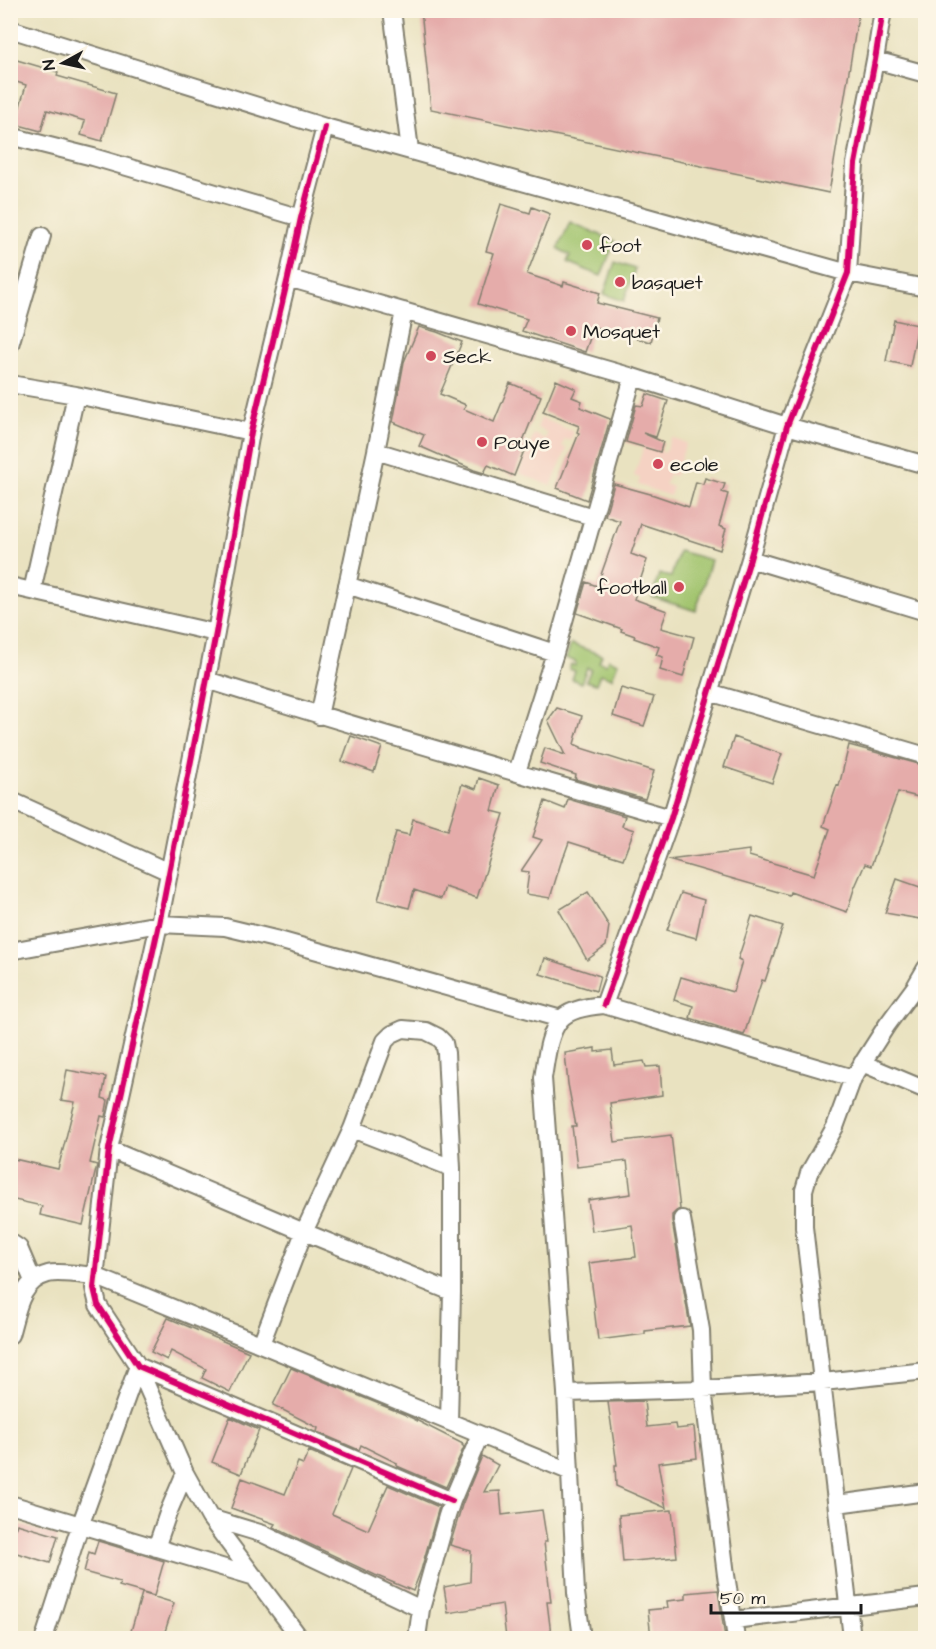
<svg xmlns="http://www.w3.org/2000/svg" width="936" height="1649" viewBox="0 0 936 1649" font-family="'Architects Daughter',sans-serif">
<style>
.built{fill:#f5d2c3}
.green{fill:#9fc26b;stroke:#5e6f44;stroke-width:1.5}
.building{fill:#e5acaa}
.lines{fill:none;stroke-linecap:round;stroke-linejoin:round}
.street-casing{stroke:#827f6e;stroke-width:20}
.street{stroke:#fff;stroke-width:16}
.cycleway-casing{stroke:#fcf5e5;stroke-width:10}
.cycleway{stroke:#d6006c;stroke-width:6}
.poi-dot{fill:#d1495b;stroke:#fcf5e5;stroke-width:2}
.labels{text-anchor:middle;stroke-width:5;stroke-linejoin:round;paint-order:stroke}
.poi-label{font-size:20px;fill:#1c1c1c;stroke:#fcf5e5;text-anchor:start}
</style>
<rect width="100%" height="100%" fill="#fcf5e5"/>
<filter id="ink" filterUnits="userSpaceOnUse"><feTurbulence type="fractalNoise" baseFrequency=".0167" numOctaves="2"/><feDisplacementMap in="SourceGraphic" scale="12" xChannelSelector="R" yChannelSelector="G"/><feConvolveMatrix kernelMatrix="1 2 1 2 8 2 1 2 1" color-interpolation-filters="sRGB"/></filter>
<filter id="wash" filterUnits="userSpaceOnUse"><feTurbulence type="fractalNoise" baseFrequency=".008" numOctaves="4" result="noise"/><feDisplacementMap in="SourceGraphic" scale="24" xChannelSelector="R" yChannelSelector="G"/><feGaussianBlur stdDeviation="1.35" result="paint"/><feColorMatrix in="noise" values="0 0 0 0 0 0 0 0 0 0 0 0 0 0 0 0 0 1.4 0 .05"/><feComposite in="paint" operator="in"/></filter>
<g filter="url(#wash)">
<rect width="100%" height="100%" fill="#e9e2c0"/>
<path class="built" d="M541 418 574 432 570 441 565 439 562 446 567 449 551 486 519 473 534 434 545 439 548 433 537 428Z
M671 437 686 443 675 476 669 474 665 484 673 487 670 496 638 485 640 478 634 476 644 446 665 453Z"/>
<path class="green" d="M570 222 615 241 601 276 567 262 570 255 558 249Z
M615 262 635 269 624 301 604 294Z
M679 551 711 560 696 611 652 597 659 574 671 577Z
M571 644 602 655 599 662 606 664 608 659 618 663 612 678 600 674 596 684 586 681 591 669 587 668 581 683 572 679 575 671 569 669 571 664 575 666 576 662 566 658Z"/>
<g id="blocks">
<path class="building" d="M421 10H859L829 193 431 109Z
M10 58 58 72 57 76 116 93 102 141 81 135 85 121 47 110 41 131 15 124 26 85 10 80Z
M501 204 530 213 532 207 550 214 527 274 563 286 564 282 600 293 597 303 657 318 651 342 594 327 585 352 522 331 527 319 478 304 494 253 486 251Z
M894 320 918 325 910 366 886 361Z
M419 327 437 332 462 342 440 394 466 405 464 409 494 422 510 383 541 396 523 441 527 443 514 476 488 465 484 473 474 470 419 446 424 435 393 422 404 362Z
M556 380 576 389 572 397 582 401 580 407 610 419 587 500 557 488 579 433 577 432 579 426 543 412Z
M647 394 668 401 656 437 643 433 663 442 660 452 626 442 636 405 643 406Z
M705 478 725 484 722 492 728 494 719 526 726 529 720 550 641 524 631 554 647 560 634 599 667 611 661 628 694 637 683 677 660 670 663 657 656 655 659 647 634 638 635 636 621 631 622 629 577 613 586 582 597 586 620 521 605 516 614 484 654 495 689 507 696 482 703 484Z
M621 688 654 697 644 726 613 716Z
M557 708 582 716 574 744 581 747V748L654 771 645 799 575 779 576 775 540 763 545 748 565 755 548 720Z
M351 736 382 747 374 772 342 761Z
M734 737 782 754 772 783 724 767Z
M849 745 926 766V799L898 792 871 866 865 864 854 889 847 912 790 892 789 895 668 860 749 850V856L814 875 830 829 823 826 837 785 839 786Z
M479 778 499 785 492 811 504 814 477 898 445 887 441 899 414 890 409 908 378 900 396 832 409 835 413 819 448 830 462 784 476 789Z
M568 799 625 816 622 826 634 830 623 859 569 842 564 856H563L550 898 526 894 529 872 521 871 542 840 533 837 545 801 565 809Z
M897 879 926 889V920L885 913Z
M588 892 609 926 606 946 587 960 559 910Z
M681 893 704 900 696 938 667 930Z
M752 916 783 926 765 981 762 980 744 1035 690 1018 693 1006 674 1000 681 977 733 992 742 961 738 959Z
M545 958 600 976 596 991 540 974Z
M595 1048V1052L612 1050 614 1065 644 1061 646 1067 660 1066 662 1095 610 1103 615 1142 671 1135 680 1209 676 1211 672 1215V1221L690 1326 645 1331V1334L598 1340 594 1308 595 1307 589 1263 636 1257 632 1225 592 1231 588 1200 631 1194 627 1161 577 1167 572 1126H576L568 1084 565 1053Z
M67 1070 106 1077 102 1098 108 1100 105 1117 101 1116 90 1163 97 1165 83 1225 40 1215 42 1206 10 1199V1176L14 1159 58 1169 75 1102 61 1100Z
M168 1318 249 1352 230 1392 202 1378 206 1369 171 1351 167 1360 151 1352Z
M291 1368 406 1415 463 1444 462 1445 464 1447 446 1487 397 1466V1463L361 1445 359 1450 317 1432 318 1428 273 1405Z
M644 1401 647 1427 675 1424 676 1429 694 1427 697 1458 658 1463 666 1508 616 1486 615 1465H617L608 1402Z
M230 1417 259 1430 241 1474 212 1462Z
M309 1451 351 1469 332 1514 368 1530 388 1485 439 1507 421 1570 413 1591 375 1575 273 1527 275 1524 231 1508 242 1478 285 1494 298 1462 303 1464Z
M482 1456 498 1465 484 1492 500 1491 502 1515 542 1510 547 1542H544L551 1602H547L551 1634 506 1638 502 1604 448 1613 444 1587 470 1582 471 1551 450 1545 462 1505Z
M672 1510 677 1557 623 1562 619 1515Z
M17 1524 58 1536 50 1563 10 1551V1544Z
M98 1541 164 1561 154 1596 119 1586 120 1582 84 1572 89 1552 94 1554Z
M718 1590 725 1638H651L648 1610 668 1608 667 1601 686 1599V1593Z
M142 1593 174 1603 163 1638H129Z"/>
</g>
</g>
<g filter="url(#ink)">
<use href="#blocks" fill-opacity="0" stroke="#827f6e" stroke-width="1.5"/>
<g class="lines">
<defs>
<path id="street" d="M392 10 410 150
M10 29 325 127 848 273 926 288
M875 60 926 74
M325 127 301 218 288 278 251 432 216 633 159 924 109 1149 94 1288 98 1305 138 1366 452 1501
M10 136 93 157 301 218
M288 278 633 377 787 426 926 465
M10 345 42 236
M10 384 76 395 251 432
M376 451 593 517
M750 559 926 612
M347 585 555 653
M10 586 216 633
M32 591 76 395
M207 680C361 729 516 772 671 818
M709 692 926 756
M319 716 376 451 404 311
M517 772 555 653 633 377
M10 800 169 872
M10 951 159 924 225 927 275 939 561 1019
M604 1005 671 818 750 559 787 426 848 273 855 164 875 60 883 10
M862 1063 926 1090
M352 1129 452 1168
M109 1149 304 1232 452 1292
M682 1219 701 1330 703 1389 726 1575 736 1638
M10 1242 19 1248 33 1281
M10 1335C17 1312 20 1281 48 1274 58 1271 83 1275 95 1276L571 1472
M261 1344 304 1232 352 1129 385 1041 392 1034 403 1029 426 1031 438 1037 444 1043 446 1053 452 1168V1292L449 1422
M138 1366 185 1473 210 1518 300 1638
M566 1393 703 1389 823 1382 926 1371
M10 1504 255 1577
M837 1504 926 1492
M210 1518 263 1534 421 1609
M156 1548 168 1513 185 1473
M734 1620 926 1597
M44 1638 80 1526 138 1366
M417 1638 421 1609 447 1516 452 1501 480 1435
M582 1638 576 1593 566 1393 543 1078C546 1061 548 1034 560 1020 569 1009 592 1006 604 1005L853 1078
M852 1638 804 1227V1190L809 1173 835 1127 853 1078 887 1025 915 987 926 968"/>
</defs>
<use href="#street" class="street-casing"/>
<use href="#street" class="street"/>
<defs>
<path id="cycleway" d="M325 127 301 218 288 278 251 432 216 633 159 924 109 1149 94 1288 98 1305 138 1366 452 1501
M604 1005 671 818 750 559 787 426 848 273 855 164 875 60 883 10"/>
</defs>
<use href="#cycleway" class="cycleway-casing"/>
<use href="#cycleway" class="cycleway"/>
</g>
</g>
<g class="poi-dot">
<circle cx="587" cy="245" r="6"/>
<circle cx="620" cy="282" r="6"/>
<circle cx="571" cy="331" r="6"/>
<circle cx="431" cy="356" r="6"/>
<circle cx="482" cy="442" r="6"/>
<circle cx="658" cy="464" r="6"/>
<circle cx="679" cy="587" r="6"/>
</g>
<g class="labels">
<g class="poi-label">
<text x="599" y="252">foot</text>
<text x="632" y="289">basquet</text>
<text x="583" y="338">Mosquet</text>
<text x="443" y="363">Seck</text>
<text x="494" y="449">Pouye</text>
<text x="670" y="471">ecole</text>
<text x="667" y="594" text-anchor="end">football</text>
</g>
</g>
<rect width="936" height="1649" fill="none" stroke="#fcf5e5" stroke-width="36"/>
<g transform="translate(63 63) rotate(262)" stroke="#fcf5e5" stroke-width="4.5" paint-order="stroke">
<path d="M0-4.5L10 22L0 15L-10 22Z" fill="#1c1c1c"/>
<text y="-9" font-size="16" font-weight="bold" text-anchor="middle" fill="#1c1c1c">N</text>
</g>
<path d="M711 1604v9h150v-9" fill="none" stroke="#1c1c1c" stroke-width="3"/>
<text x="720" y="1604" font-size="18" fill="#1c1c1c" stroke="#fcf5e5" stroke-width="4.5" paint-order="stroke">50 m</text>
</svg>
